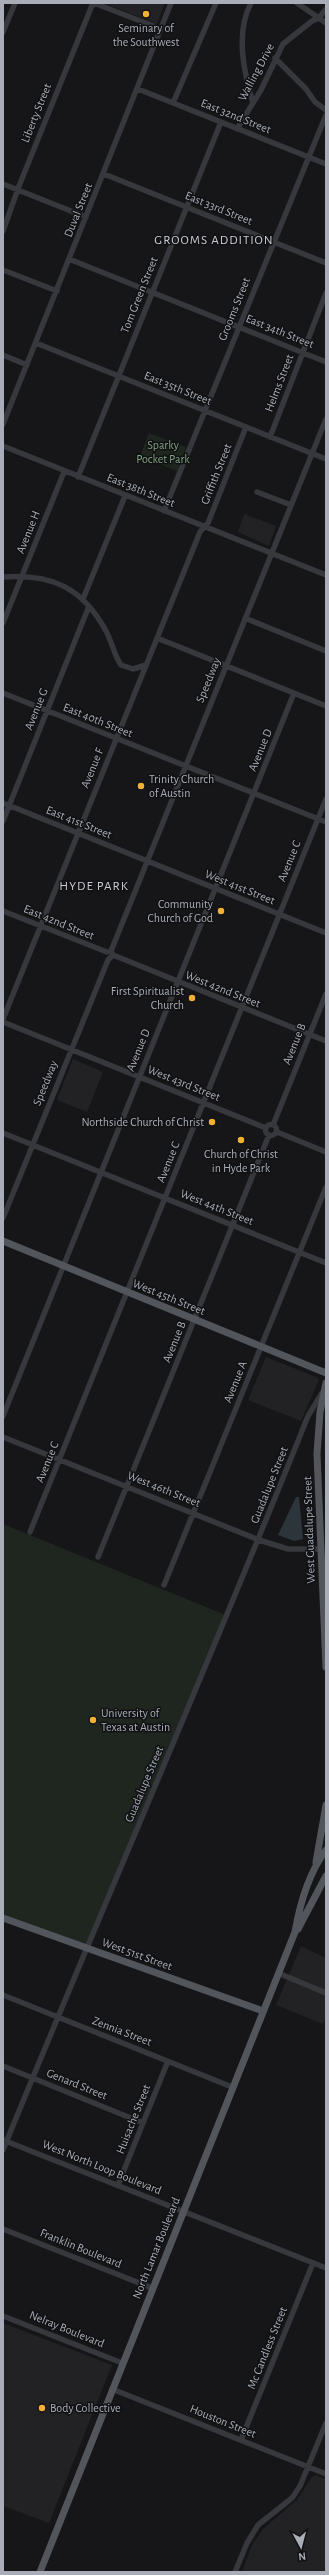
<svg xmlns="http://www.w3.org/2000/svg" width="329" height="2575" viewBox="0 0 329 2575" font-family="'Alegreya Sans',sans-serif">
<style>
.built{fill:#222225}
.green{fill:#1e261f}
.water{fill:#2c353c}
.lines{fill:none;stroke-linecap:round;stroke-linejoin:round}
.minor{stroke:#37383d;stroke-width:5.5}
.major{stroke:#53555c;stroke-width:7}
.poi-dot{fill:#f2b134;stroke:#111113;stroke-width:1.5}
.labels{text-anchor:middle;stroke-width:3;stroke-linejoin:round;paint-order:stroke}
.poi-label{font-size:12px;fill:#a8adb8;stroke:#111113;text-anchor:start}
.street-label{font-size:12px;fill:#a8adb8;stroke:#111113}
.park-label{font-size:12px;fill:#7fa381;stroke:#111113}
.neighbourhood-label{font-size:13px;letter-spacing:1px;fill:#c9ccd4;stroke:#111113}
</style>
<rect width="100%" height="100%" fill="#161618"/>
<path class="built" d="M104 3H165L157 24Z
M244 514 276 526 269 546 238 532Z
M73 1059 103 1072 87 1112 57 1100Z
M266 1357 316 1377 319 1380 301 1421 248 1400Z
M301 1946 326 1958V2017L323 2024 276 2005Z
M3 2323 112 2365 49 2523 3 2506Z
M316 2475 326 2479V2572H242L252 2545 263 2529 297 2500 312 2477Z"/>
<path class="green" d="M149 433 186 447 177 471 140 456Z
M3 1524 228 1616 86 1947 3 1918Z"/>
<path class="water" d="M296 1497H299L303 1539 294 1541 278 1535Z"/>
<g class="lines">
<path class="minor" d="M94 3 161 29
M251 3C235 33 244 73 253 103
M297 3 326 23
M319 18 326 9
M3 32 15 3
M275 58 306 89 315 102 326 110
M138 89 326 164
M173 103 216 3
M237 129 261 90 283 44 312 21 319 18
M104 174 326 263
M3 184 86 217
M3 231 19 186 93 3
M69 259 326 362
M3 270 57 291
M36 343 326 459
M3 355 27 365
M3 424 171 3
M270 437 326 293
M3 446 326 575
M78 477 221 122
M257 492 291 505
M164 511 326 115
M3 577C52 574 82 587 106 631 112 642 114 655 121 665L133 669 146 665
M83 599 125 496
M245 618 326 651
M3 623 64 472
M157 638 326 706
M3 693 326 822
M3 803 326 933
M3 821 89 606
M3 911 107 952
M111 951 326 419
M113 955 326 1041
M3 1019 200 532 208 523 246 427
M3 1022 266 1128
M265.5 1130a5.5 5.5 0 1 1 11 0a5.5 5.5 0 1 1-11 0Z
M273 1125 326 994
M277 1132 326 1152
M3 1133 326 1263
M3 1218 108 960 113 955 111 951
M3 1416 294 693
M3 1437 259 1540 288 1549H320
M30 1532 326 799
M98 1557 269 1135
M164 1585 326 1187
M278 1973 326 1993
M3 1995 232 2087
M3 2066 143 2123
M3 2140 326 2268
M3 2150C103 1905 210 1662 308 1416L322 1393
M118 2185 168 2061
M3 2229 152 2288
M3 2316 122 2363
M112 2389 326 2474
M241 2440 313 2263
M235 2572 247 2543 258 2525 292 2498 300 2486 326 2423"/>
<path class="major" d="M3 1241 326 1373
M326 1383 320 1412 317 1454 326 1667
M316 1862 326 1805
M3 1918 263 2011
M298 1929 326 1876
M40 2572 295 1932C300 1903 308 1874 326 1850"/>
</g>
<g class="poi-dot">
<circle cx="146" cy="14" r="4"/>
<circle cx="141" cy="786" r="4"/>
<circle cx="221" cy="911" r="4"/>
<circle cx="192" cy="998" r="4"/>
<circle cx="212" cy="1122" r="4"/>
<circle cx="241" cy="1140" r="4"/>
<circle cx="93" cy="1720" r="4"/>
<circle cx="42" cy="2408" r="4"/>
</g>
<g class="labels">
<g class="poi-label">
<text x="146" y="32" text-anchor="middle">Seminary of<tspan x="146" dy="14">the Southwest</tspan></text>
<text x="149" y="783">Trinity Church<tspan x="149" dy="14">of Austin</tspan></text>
<text x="213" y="908" text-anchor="end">Community<tspan x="213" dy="14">Church of God</tspan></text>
<text x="184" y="995" text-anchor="end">First Spiritualist<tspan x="184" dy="14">Church</tspan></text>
<text x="204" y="1126" text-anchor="end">Northside Church of Christ</text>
<text x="241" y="1158" text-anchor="middle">Church of Christ<tspan x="241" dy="14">in Hyde Park</tspan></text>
<text x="101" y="1717">University of<tspan x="101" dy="14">Texas at Austin</tspan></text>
<text x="50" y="2412">Body Collective</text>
</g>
<g class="street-label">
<text transform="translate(256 72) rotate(-62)" y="4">Walling Drive</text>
<text transform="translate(36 113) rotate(-68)" y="4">Liberty Street</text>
<text transform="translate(236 116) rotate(22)" y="4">East 32nd Street</text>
<text transform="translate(219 208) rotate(22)" y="4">East 33rd Street</text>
<text transform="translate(78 210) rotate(-68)" y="4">Duval Street</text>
<text transform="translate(139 295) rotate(-68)" y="4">Tom Green Street</text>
<text transform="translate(234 309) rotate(-68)" y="4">Grooms Street</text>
<text transform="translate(280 331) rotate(22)" y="4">East 34th Street</text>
<text transform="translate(279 383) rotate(-69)" y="4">Helms Street</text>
<text transform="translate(178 388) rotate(22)" y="4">East 35th Street</text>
<text transform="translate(216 474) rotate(-68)" y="4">Griffith Street</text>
<text transform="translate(141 490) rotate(22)" y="4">East 38th Street</text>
<text transform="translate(28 532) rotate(-68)" y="4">Avenue H</text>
<text transform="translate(208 680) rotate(-68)" y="4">Speedway</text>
<text transform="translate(36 709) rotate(-68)" y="4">Avenue G</text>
<text transform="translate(98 720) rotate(22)" y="4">East 40th Street</text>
<text transform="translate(260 750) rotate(-68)" y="4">Avenue D</text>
<text transform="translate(92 768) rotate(-68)" y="4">Avenue F</text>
<text transform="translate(79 822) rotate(22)" y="4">East 41st Street</text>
<text transform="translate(289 861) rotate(-68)" y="4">Avenue C</text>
<text transform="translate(240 887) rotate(22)" y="4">West 41st Street</text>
<text transform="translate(59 922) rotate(22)" y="4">East 42nd Street</text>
<text transform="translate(223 989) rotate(22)" y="4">West 42nd Street</text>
<text transform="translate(294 1044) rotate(-68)" y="4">Avenue B</text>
<text transform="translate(138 1050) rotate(-68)" y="4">Avenue D</text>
<text transform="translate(45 1083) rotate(-68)" y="4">Speedway</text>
<text transform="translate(184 1083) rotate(22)" y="4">West 43rd Street</text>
<text transform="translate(168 1162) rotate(-68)" y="4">Avenue C</text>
<text transform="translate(217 1207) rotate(22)" y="4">West 44th Street</text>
<text transform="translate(169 1297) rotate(22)" y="4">West 45th Street</text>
<text transform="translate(174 1342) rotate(-68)" y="4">Avenue B</text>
<text transform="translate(235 1382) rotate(-68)" y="4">Avenue A</text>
<text transform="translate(47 1462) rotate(-68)" y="4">Avenue C</text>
<text transform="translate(269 1485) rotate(-68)" y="4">Guadalupe Street</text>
<text transform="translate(164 1489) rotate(22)" y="4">West 46th Street</text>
<text transform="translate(309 1530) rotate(-92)" y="4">West Guadalupe Street</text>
<text transform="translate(144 1784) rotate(-67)" y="4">Guadalupe Street</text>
<text transform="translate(137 1954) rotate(20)" y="4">West 51st Street</text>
<text transform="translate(122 2031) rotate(21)" y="4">Zennia Street</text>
<text transform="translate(77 2084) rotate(22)" y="4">Genard Street</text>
<text transform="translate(133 2119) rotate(-68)" y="4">Huisache Street</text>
<text transform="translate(102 2167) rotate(22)" y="4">West North Loop Boulevard</text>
<text transform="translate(81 2248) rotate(22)" y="4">Franklin Boulevard</text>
<text transform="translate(156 2248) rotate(-68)" y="4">North Lamar Boulevard</text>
<text transform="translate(67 2329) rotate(22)" y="4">Nelray Boulevard</text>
<text transform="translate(267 2348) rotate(-68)" y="4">Mc Candless Street</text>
<text transform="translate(223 2421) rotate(22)" y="4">Houston Street</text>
</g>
<g class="park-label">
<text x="163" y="449">Sparky<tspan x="163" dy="14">Pocket Park</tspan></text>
</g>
<g class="neighbourhood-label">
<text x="214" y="244">GROOMS ADDITION</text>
<text x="94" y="890">HYDE PARK</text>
</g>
</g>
<rect width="329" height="2575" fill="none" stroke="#a8adb8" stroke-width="8"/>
<g transform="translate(301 2547) rotate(173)" stroke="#111113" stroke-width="3" paint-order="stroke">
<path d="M0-3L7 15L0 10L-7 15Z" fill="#a8adb8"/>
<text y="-6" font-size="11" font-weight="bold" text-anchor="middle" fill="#a8adb8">N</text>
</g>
</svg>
